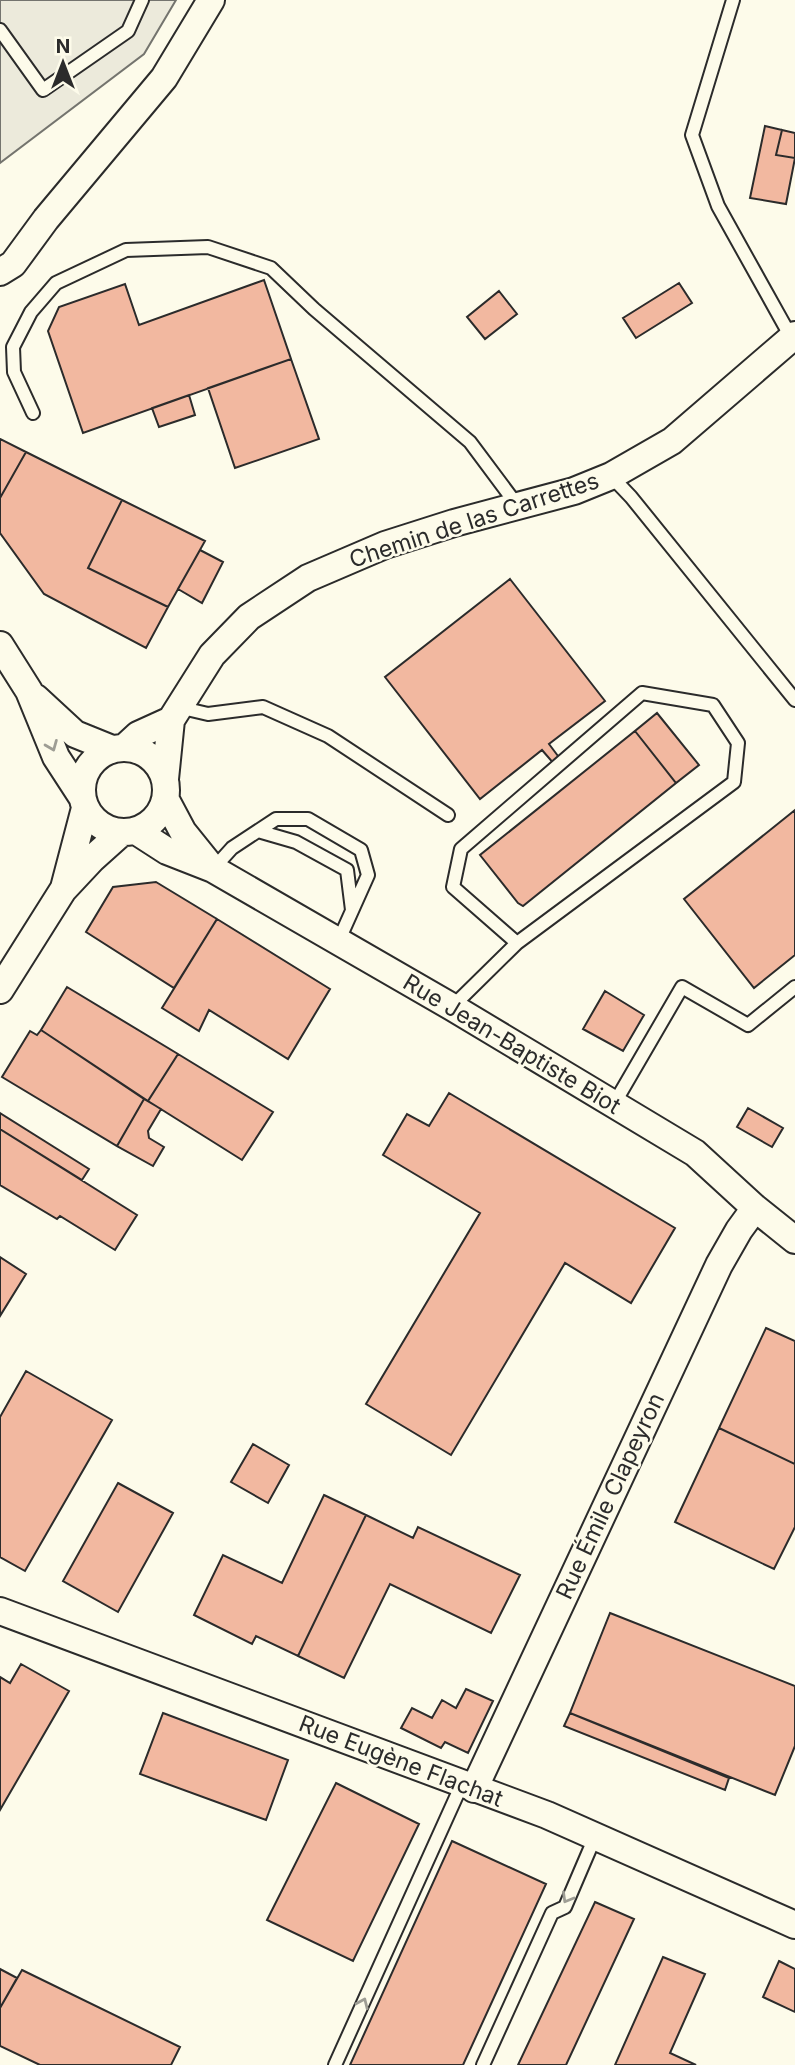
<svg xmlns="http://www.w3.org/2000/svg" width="795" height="2065" viewBox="0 0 795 2065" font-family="Inter,sans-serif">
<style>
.parking{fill:#eceadb;stroke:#74746e;stroke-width:2}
.building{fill:#f2b8a0;stroke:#2b2b2b;stroke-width:2}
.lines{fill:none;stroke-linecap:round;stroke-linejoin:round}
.lane-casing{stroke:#2b2b2b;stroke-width:16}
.street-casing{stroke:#2b2b2b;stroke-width:30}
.lane{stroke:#fdfbea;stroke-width:12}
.street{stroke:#fdfbea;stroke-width:26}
.oneway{stroke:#9e9d94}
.labels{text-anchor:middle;stroke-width:5;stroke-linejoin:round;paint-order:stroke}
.street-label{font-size:23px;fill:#2b2b2b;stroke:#fdfbea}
</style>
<rect width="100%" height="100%" fill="#fdfbea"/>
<path class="parking" d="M0 0H176L144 54 0 163Z"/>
<path class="building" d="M765 126 782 130 776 155 795 158 786 204 750 198Z
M782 130 795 133V158L776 155Z
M264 280 291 359 83 433 48 331 59 307 125 284 139 325Z
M679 283 692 303 636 338 623 318Z
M499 291 517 314 485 339 467 317Z
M291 359 319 439 235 468 208 388Z
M189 395 195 415 159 427 152 408Z
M0 439 26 452 0 498Z
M26 452 122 500 88 568 168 607 146 648 44 594 0 533V498Z
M122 500 205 541 168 607 88 568Z
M200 550 223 562 202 603 178 589Z
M510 579 605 701 549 744 561 760 555 765 542 750 480 799 385 677Z
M657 713 699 765 676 783 635 731Z
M635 731 676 783 523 906 518 903 480 855Z
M795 810V955L754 988 684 899Z
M156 882 217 919 174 988 86 932 113 887Z
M217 919 330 989 288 1059 209 1010 199 1031 162 1008Z
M67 987 178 1054 148 1101 41 1030Z
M605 991 644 1015 623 1051 583 1029Z
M41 1030 144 1099 117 1146 2 1077 30 1031 37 1035Z
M178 1054 273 1112 242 1160 148 1101Z
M449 1093 675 1228 631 1303 565 1263 451 1455 366 1404 480 1213 383 1155 407 1114 429 1126Z
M144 1099 161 1109 148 1131 149 1138 164 1147 153 1166 117 1146Z
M748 1108 783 1128 772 1147 737 1127Z
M0 1113 89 1169 82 1180 0 1129Z
M0 1129 137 1215 115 1250 60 1216 57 1219 0 1185Z
M0 1257 26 1274 0 1316Z
M766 1328 795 1341V1464L719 1428Z
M26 1371 112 1420 25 1571 0 1557V1417Z
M719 1428 795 1464V1527L774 1569 675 1522Z
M253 1444 289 1465 268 1503 231 1482Z
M118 1483 173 1513 118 1612 63 1581Z
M324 1495 366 1515 298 1656 256 1636 252 1644 194 1615 223 1555 282 1583Z
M366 1515 413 1538 418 1527 520 1575 491 1633 390 1584 344 1678 298 1656Z
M610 1613 795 1686V1746L775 1795 570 1713Z
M21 1664 69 1691 0 1810V1677L10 1683Z
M466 1689 493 1701 468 1753 445 1742 441 1748 401 1728 412 1708 432 1718 442 1700 456 1708Z
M163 1713 288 1760 266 1820 140 1774Z
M570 1713 729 1778 725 1790 564 1726Z
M336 1783 419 1824 353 1961 267 1920Z
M452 1841 546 1884 463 2065H350Z
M595 1902 634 1919 566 2065H518Z
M663 1957 705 1974 670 2053 696 2065H615Z
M779 1961 795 1969V2012L763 1997Z
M0 1969 17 1978 0 2008Z
M22 1970 180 2047 171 2065H40L0 2046V2008Z"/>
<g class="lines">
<defs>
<path id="lane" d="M733 0 692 135 718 206 791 337
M0 30 43 90 128 31 142 0
M33 413 14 372 13 347 31 312 56 283 126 250 208 247 271 268 314 309 470 442 517 505
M611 476 631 497 795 700
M178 707 208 714 263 707 328 736 448 815
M258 831 296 842 347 870 352 910
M213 869 232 848 276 819H308L361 850 368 875 338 942
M452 1007 517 943 734 782 738 743 713 705 642 693 461 849 453 887 517 943
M614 1104 682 987 748 1025 795 987
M335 2065 462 1784
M483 2065 552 1913 565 1907 595 1837"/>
<path id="street" d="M0 272 13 264 46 219 164 78 211 0
M0 645 29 691 56 757 82 797
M36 698 75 734 112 749
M171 720 212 655 249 617 308 578 385 545 454 523 574 491 611 476 672 441 795 335
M125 747 138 735 171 720 165 779
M82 790a42 42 0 1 1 84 0a42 42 0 1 1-84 0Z
M166 800 183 832 212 868
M136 831 167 851 213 869 452 1007 695 1153 755 1208 795 1240
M64 888 85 808
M0 990 63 890 92 859 121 833
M0 1611 547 1815 795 1925
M474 1789 719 1265 739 1230 755 1208"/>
</defs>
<use href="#lane" class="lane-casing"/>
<use href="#street" class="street-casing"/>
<use href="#lane" class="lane"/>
<use href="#street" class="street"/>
</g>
<defs><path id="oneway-chevron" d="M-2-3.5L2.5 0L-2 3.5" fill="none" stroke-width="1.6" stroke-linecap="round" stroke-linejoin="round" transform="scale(1.75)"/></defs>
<g class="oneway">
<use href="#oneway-chevron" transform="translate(52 746) rotate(68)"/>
<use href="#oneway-chevron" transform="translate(567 1898) rotate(120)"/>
<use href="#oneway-chevron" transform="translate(363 2003) rotate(-66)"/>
</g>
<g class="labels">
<g class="street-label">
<text transform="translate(474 520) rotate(-18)" y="8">Chemin de las Carrettes</text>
<text transform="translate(512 1044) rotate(31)" y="8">Rue Jean-Baptiste Biot</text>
<text transform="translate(610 1496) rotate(-65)" y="8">Rue Émile Clapeyron</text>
<text transform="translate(401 1761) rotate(21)" y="8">Rue Eugène Flachat</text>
</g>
</g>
<g transform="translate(63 63)" stroke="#fdfbea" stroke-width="5" paint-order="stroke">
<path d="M0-5L12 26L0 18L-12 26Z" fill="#2b2b2b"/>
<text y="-10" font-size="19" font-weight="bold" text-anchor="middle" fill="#2b2b2b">N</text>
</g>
</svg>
